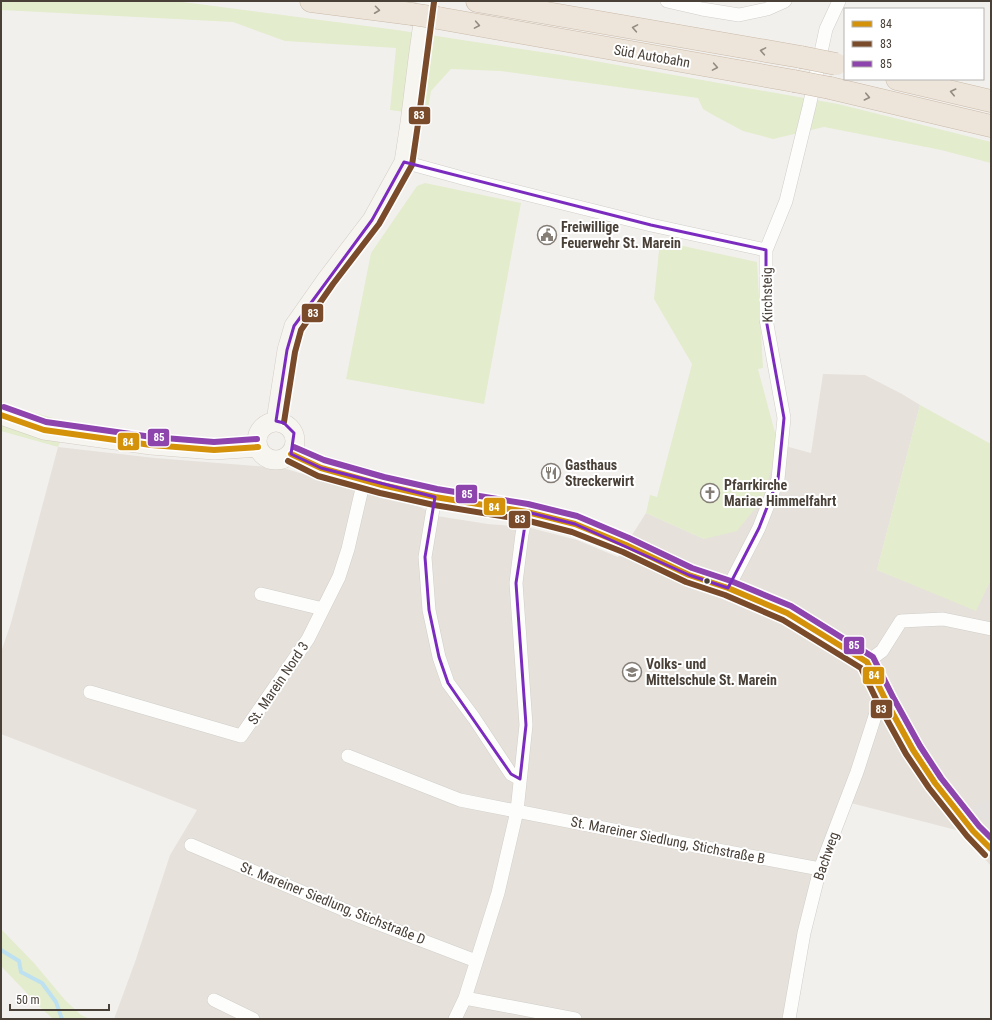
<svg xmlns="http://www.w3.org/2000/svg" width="992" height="1020" viewBox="0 0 992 1020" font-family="'Roboto Condensed',sans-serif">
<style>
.residential{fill:#e6e1da}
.green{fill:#e3eccd}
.parking{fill:#e4e1de}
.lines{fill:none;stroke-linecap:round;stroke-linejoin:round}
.stream{stroke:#bde1f0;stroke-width:4}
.street-casing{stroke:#d0ceca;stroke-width:14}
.secondary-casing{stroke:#d3cdc5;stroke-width:20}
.highway-casing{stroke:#cabaa8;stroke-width:23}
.street{stroke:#fdfdfc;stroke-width:13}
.secondary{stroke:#f7f5f0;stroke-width:19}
.highway{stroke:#ede5da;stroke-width:22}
.highway-bridge-casing{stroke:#cabaa8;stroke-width:23;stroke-linecap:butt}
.highway-bridge{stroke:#ede5da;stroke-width:22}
.bus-1-casing{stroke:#fff;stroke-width:9}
.bus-2-casing{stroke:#fff;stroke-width:9}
.bus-3-casing{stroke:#fff;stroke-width:9}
.bus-1{stroke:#d4920b;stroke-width:6}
.bus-2{stroke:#7a4b2a;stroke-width:6}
.bus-3{stroke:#8e44ad;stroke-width:6}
.oneway{stroke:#938a81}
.marked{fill:none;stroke:#7b2cbf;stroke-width:3;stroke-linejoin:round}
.bus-dot{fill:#494038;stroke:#fff;stroke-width:1.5}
.labels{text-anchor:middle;stroke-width:4;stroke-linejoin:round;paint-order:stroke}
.street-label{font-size:14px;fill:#494038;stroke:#fff}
.poi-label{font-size:14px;font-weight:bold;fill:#494038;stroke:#fff;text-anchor:start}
.line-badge{stroke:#fff;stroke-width:1.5}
.badge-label{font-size:11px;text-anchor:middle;font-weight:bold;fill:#fff}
</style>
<rect width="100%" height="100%" fill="#f2f0ed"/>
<path class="residential" d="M823 374 865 375 902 394 920 405 877 570 976 610 991 579V866L960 831 839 800 813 873 785 1019H114L135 962 170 855 197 810 1 734V652L11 623 58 447 155 458 283 468 343 486 420 507 437 516 488 524 527 527 577 540 618 557 646 513 704 539 778 444 811 453Z"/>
<path class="green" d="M1 1H175L397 30 561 55 838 104 991 142V163L941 150 824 127 773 139 743 131 713 115 703 109 698 98 500 71 451 69 431 91 427 115 390 110 396 48 285 41 233 22 1 10Z
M425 183 521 203 484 404 346 379 371 253 417 186Z
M660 241 757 262 763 368 758 369 778 444 763 499 737 531 704 539 646 513 650 495 657 497 692 364 654 299Z
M1 404 68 422 58 447 1 431Z
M920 405 991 444V579L976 611 877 570Z
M1 929 34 963 65 1000 81 1015 90 1019H53L40 1007 1 966Z"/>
<path class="parking" d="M985 800 991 802V826L990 827 972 808Z"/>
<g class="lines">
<path class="stream" d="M1 950 19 961 21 972 42 983 56 1002 62 1019"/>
<defs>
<path id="street" d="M667 1 702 9 739 15 767 9 785 1
M404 162 466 179 651 225 766 250
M291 454 321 468 382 485 435 497 527 512 575 524 626 545 689 575 728 588 787 613 867 662 887 703 913 750 935 783 973 831 991 849
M435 497 425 557 429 610 439 657 448 683 474 718 511 774 520 779
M728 588 759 528 778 479 784 418 766 319V250L786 201 809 107 826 29 839 1
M261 594 323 609
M867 662 882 651 901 621 943 619 991 629
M90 692 241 736 308 639 339 577 348 549 364 480
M348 756 460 800 680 843 820 869
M191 845 361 917 476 961
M465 998 575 1019
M214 1000 253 1019
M455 1019 465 998 498 893 517 811 526 725 516 583 522 534 527 512
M789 1019 804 933 820 869 857 772 877 710 887 703"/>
<path id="secondary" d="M1 415 44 430 151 445 214 450 258 447
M276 421 287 350 294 326 327 279 372 220 404 162 410 123 418 59 426 1
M257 441a19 19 0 1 1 38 0a19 19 0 1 1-38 0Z"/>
<path id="highway" d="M311 1 412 14
M477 1 801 57
M438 18 794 81
M897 79 991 101
M830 88 991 126"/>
</defs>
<use href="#street" class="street-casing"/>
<use href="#secondary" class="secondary-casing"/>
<use href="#highway" class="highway-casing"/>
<use href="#street" class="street"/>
<use href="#secondary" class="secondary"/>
<use href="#highway" class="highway"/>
<defs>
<path id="highway-bridge" d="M412 14 438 18
M801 57 836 64
M794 81 830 88"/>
</defs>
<use href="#highway-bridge" class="highway-bridge-casing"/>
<use href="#highway-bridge" class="highway-bridge"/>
<defs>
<path id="bus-1" d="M1 415 44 430 151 445 214 450 258 447
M291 454 321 468 382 485 435 497 527 512 575 524 626 545 689 575 728 588 787 613 867 662 887 703 913 750 935 783 973 831 991 849"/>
<path id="bus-2" d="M284 422 295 352 301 330 333 284 379 224 412 165 418 124 434 2
M288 461 318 476 380 493 434 505 525 520 572 532 623 552 686 582 725 595 783 620 861 668 880 707 906 754 929 788 967 836 985 855"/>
<path id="bus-3" d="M4 407 46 422 152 437 214 442 257 439
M294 447 324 460 384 477 437 489 528 504 577 516 629 538 692 568 731 581 791 606 873 657 894 699 920 746 941 778 979 826 991 838"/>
</defs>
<use href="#bus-1" class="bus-1-casing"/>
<use href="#bus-2" class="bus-2-casing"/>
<use href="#bus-3" class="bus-3-casing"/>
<use href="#bus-1" class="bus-1"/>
<use href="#bus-2" class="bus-2"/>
<use href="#bus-3" class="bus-3"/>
</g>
<defs><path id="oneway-chevron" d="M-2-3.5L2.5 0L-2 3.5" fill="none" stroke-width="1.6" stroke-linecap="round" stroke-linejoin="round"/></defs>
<g class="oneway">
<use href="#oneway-chevron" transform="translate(377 10) rotate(7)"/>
<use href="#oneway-chevron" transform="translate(477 25) rotate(10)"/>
<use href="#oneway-chevron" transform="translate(635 28) rotate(-170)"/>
<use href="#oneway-chevron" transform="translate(763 51) rotate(-170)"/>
<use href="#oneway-chevron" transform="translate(715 67) rotate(10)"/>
<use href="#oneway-chevron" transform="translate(953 92) rotate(-167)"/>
<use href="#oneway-chevron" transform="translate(867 97) rotate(13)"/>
</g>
<path class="marked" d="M404 162 651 225 766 250V319L784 418 778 479 759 528 728 588 689 575 575 524 527 512 516 583 526 725 520 779 511 774 448 683 439 657 429 610 425 557 435 497 321 468 291 454 294 433 284 423 276 421 287 350 294 326 372 220Z"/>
<defs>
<symbol id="civic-ring" viewBox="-11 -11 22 22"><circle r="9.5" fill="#fff" stroke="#847e77" stroke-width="1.5"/><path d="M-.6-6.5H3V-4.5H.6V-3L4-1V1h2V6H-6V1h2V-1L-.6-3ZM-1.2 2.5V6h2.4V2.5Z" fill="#847e77"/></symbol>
<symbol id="restaurant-ring" viewBox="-11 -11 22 22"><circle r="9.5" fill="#fff" stroke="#847e77" stroke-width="1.5"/><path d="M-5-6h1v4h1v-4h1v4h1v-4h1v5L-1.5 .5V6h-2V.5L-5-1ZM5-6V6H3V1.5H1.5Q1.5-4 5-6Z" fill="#847e77"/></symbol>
<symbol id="church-ring" viewBox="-11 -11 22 22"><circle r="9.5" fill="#fff" stroke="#847e77" stroke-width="1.5"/><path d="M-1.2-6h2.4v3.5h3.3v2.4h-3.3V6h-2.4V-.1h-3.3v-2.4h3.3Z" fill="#847e77"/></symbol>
<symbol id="school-ring" viewBox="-11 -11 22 22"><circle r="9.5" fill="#fff" stroke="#847e77" stroke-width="1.5"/><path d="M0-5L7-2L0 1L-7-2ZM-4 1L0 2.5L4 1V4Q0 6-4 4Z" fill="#847e77"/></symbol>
</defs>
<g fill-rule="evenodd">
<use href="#civic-ring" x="536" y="224" width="22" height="22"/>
<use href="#restaurant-ring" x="540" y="462" width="22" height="22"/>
<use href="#church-ring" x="699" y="482" width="22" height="22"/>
<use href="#school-ring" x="621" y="661" width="22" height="22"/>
</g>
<circle class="bus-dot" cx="707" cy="581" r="3.5"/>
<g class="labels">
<g class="street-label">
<text transform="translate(652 56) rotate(10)" y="5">Süd Autobahn</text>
<text transform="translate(767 295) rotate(-91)" y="5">Kirchsteig</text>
<text transform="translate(278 683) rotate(-56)" y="5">St. Marein Nord 3</text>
<text transform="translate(668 840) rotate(11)" y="5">St. Mareiner Siedlung, Stichstraße B</text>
<text transform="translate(826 856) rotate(-71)" y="5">Bachweg</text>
<text transform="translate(333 903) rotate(22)" y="5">St. Mareiner Siedlung, Stichstraße D</text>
</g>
<g class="poi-label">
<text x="561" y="232">Freiwillige<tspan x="561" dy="16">Feuerwehr St. Marein</tspan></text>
<text x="565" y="470">Gasthaus<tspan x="565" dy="16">Streckerwirt</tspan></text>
<text x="724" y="490">Pfarrkirche<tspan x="724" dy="16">Mariae Himmelfahrt</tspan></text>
<text x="646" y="669">Volks- und<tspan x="646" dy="16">Mittelschule St. Marein</tspan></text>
</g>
</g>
<g class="line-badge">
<rect x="408" y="106" width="23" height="19" rx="4" fill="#7a4b2a"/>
<rect x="301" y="303" width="23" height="20" rx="4" fill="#7a4b2a"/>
<rect x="147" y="428" width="23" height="19" rx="4" fill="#8e44ad"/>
<rect x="117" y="432" width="23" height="19" rx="4" fill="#d4920b"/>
<rect x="455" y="484" width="23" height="20" rx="4" fill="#8e44ad"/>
<rect x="483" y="497" width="23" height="19" rx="4" fill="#d4920b"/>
<rect x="508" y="510" width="23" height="19" rx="4" fill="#7a4b2a"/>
<rect x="843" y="636" width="22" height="19" rx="4" fill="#8e44ad"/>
<rect x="862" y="666" width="23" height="19" rx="4" fill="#d4920b"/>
<rect x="870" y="699" width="23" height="20" rx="4" fill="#7a4b2a"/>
</g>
<g class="badge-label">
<text x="419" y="119">83</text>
<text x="313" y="317">83</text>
<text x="159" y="441">85</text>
<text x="128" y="446">84</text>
<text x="467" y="498">85</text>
<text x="494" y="511">84</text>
<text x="520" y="523">83</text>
<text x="854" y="649">85</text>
<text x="874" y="679">84</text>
<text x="881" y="713">83</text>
</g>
<rect width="992" height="1020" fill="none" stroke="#494038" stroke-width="4"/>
<rect x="844" y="8" width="140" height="72" fill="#ffffff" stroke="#b6b3af"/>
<rect x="852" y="21" width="20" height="6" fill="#d4920b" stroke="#b6b3af"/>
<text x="880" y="28" font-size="12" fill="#494038">84</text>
<rect x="852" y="41" width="20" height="6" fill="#7a4b2a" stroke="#b6b3af"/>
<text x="880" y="48" font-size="12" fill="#494038">83</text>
<rect x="852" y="61" width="20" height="6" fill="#8e44ad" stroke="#b6b3af"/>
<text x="880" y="68" font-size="12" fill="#494038">85</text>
<path d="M10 1004v6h99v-6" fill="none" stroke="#494038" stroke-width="2"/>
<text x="16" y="1004" font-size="12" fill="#494038" stroke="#ffffff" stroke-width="3" paint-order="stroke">50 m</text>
</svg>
